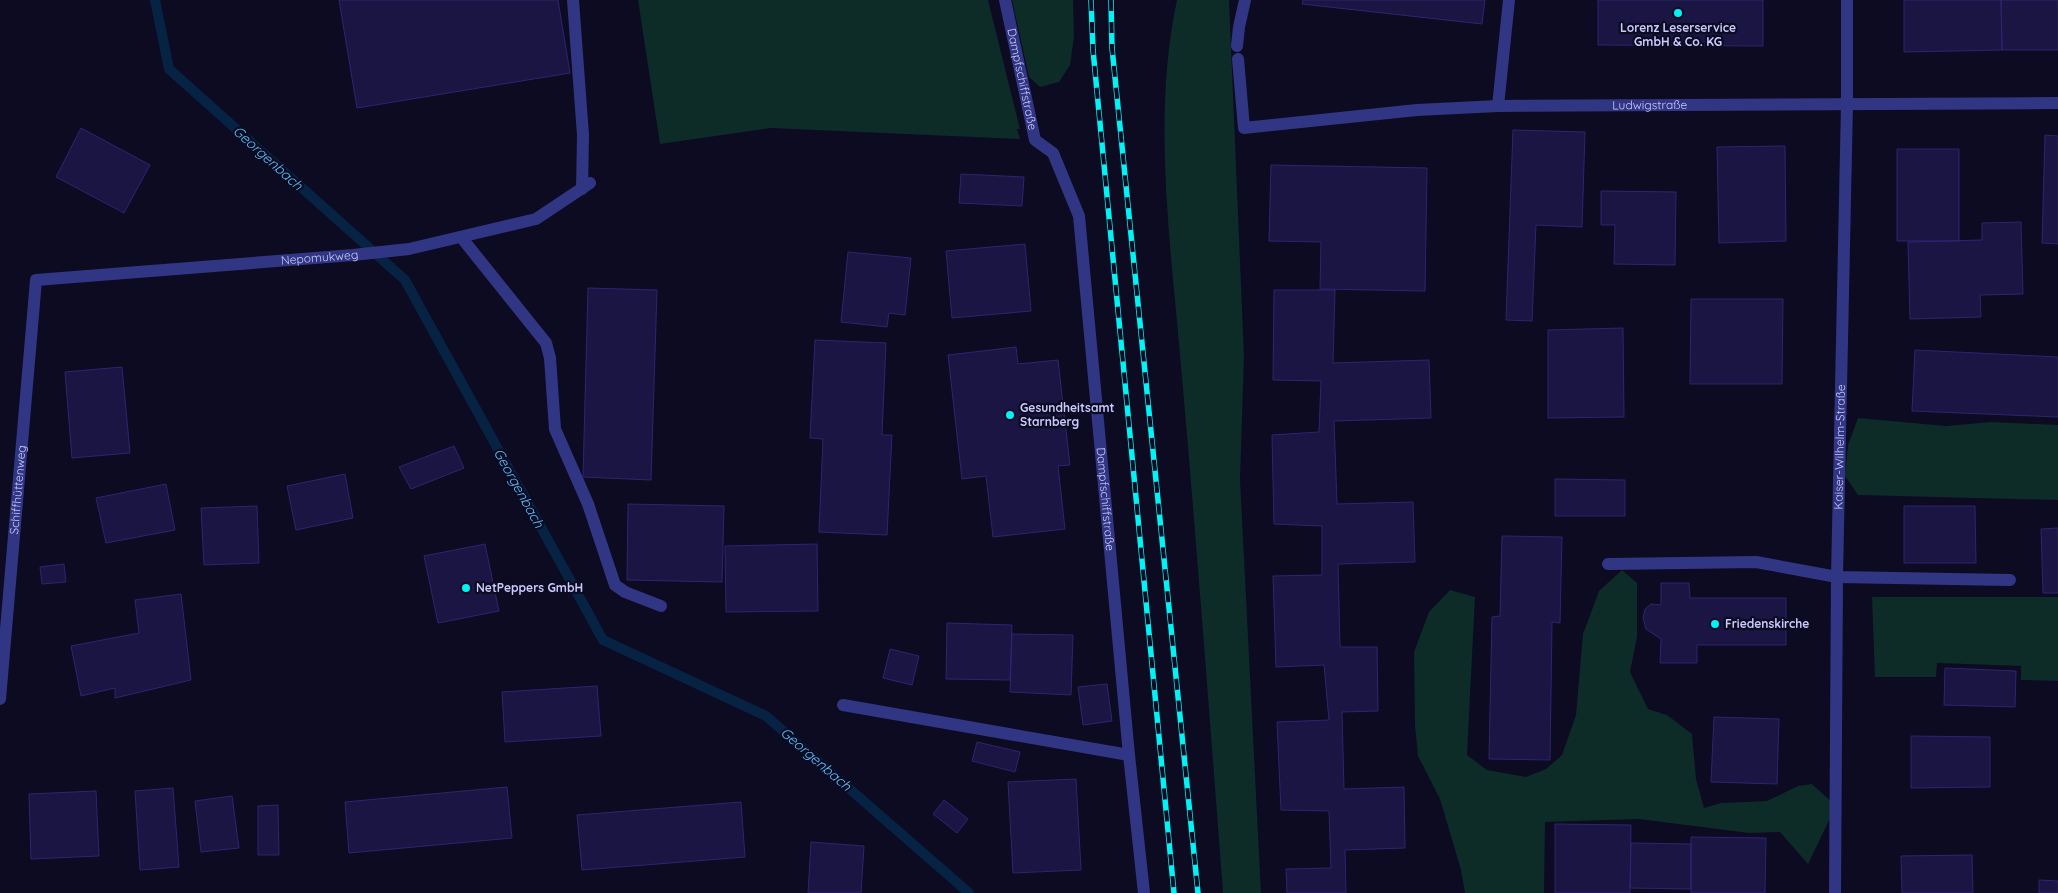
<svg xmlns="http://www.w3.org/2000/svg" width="2058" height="893" viewBox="0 0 2058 893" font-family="Quicksand,sans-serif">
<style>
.green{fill:#0d2b27}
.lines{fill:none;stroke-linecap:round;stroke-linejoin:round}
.stream{stroke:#072344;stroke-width:10}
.building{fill:#1a1543;stroke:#2d2571}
.service{stroke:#313684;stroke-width:12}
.minor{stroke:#313684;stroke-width:12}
.rail-casing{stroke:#00f3f5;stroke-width:5.5}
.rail{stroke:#0c0b21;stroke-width:4;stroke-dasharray:11;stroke-linecap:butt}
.poi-dot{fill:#00f3f5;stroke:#0c0b21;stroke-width:2}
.labels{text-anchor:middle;stroke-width:4.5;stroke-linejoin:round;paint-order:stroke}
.poi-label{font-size:12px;font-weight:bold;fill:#cbcaff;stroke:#0c0b21;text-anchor:start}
.street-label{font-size:12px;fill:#cbcaff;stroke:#0c0b21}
.water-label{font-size:14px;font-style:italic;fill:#58c1ff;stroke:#0c0b21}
</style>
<rect width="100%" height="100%" fill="#0c0b21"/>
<path class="green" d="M638 0H988L1020 129H1017L1020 139 771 128 660 144Z
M1012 0H1073L1074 37 1070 65 1059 82 1040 87 1029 77Z
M1177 0H1229L1244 356 1240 479 1261 893H1223C1210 721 1197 549 1182 377 1172 254 1151 121 1177 0Z
M1858 418 1946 426 1991 422 2058 425V500L1858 495 1845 476 1848 445Z
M1622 570 1637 583V637L1630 672 1648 709 1667 715 1692 734 1696 779 1704 808 1721 803 1767 801 1798 786 1812 784 1836 806 1808 864 1780 832 1749 833 1639 819 1545 822 1544 893H1465L1461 870 1440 799 1418 756 1415 726 1414 652 1429 612 1450 590 1475 597 1467 755 1487 770 1526 777 1546 769 1562 755 1576 715 1583 634 1599 591Z
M1872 597H2058V681L2021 680V666L1937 663 1936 677H1875Z"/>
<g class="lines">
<path class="stream" d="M155 0 169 69 405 280 603 640 766 716 969 893"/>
</g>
<path class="building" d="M339 0H558L570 73 357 108Z
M1303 0H1485L1482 24 1302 4Z
M1598 0H1763V46L1598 45Z
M1904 0H2001L2002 50 1904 52Z
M2001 0H2058V50H2002Z
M81 128 150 165 124 213 56 177Z
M1513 130 1585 132 1582 227 1536 225 1532 321 1506 320Z
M2045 135 2058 136V244L2042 243Z
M1785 146 1786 241 1719 243 1717 147Z
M1897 149H1959V241H1897Z
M1271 165 1427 168 1425 291 1320 289 1321 242 1269 241Z
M961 174 1024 177 1022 206 959 203Z
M1601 191 1676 192 1675 265 1614 264 1615 225H1601Z
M2021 222 2023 294 1980 295 1981 317 1910 319 1908 242 1982 240V223Z
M1025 244 1031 311 952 318 946 251Z
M848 252 911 258 905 315 889 313 887 327 841 322Z
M588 288 657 290 651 480 583 477Z
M1274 290H1335L1333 363 1429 360 1431 418 1334 421 1337 504 1413 502 1415 562 1338 564 1340 647H1377L1378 711 1342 712 1344 789 1404 787 1405 848 1345 850 1346 893H1287L1286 869 1331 868 1329 811 1281 810 1277 722 1329 720 1324 665 1276 667 1273 576 1322 575V526L1274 524 1272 435 1319 432 1321 381 1273 380Z
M1691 299H1783L1782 384H1690Z
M1623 328 1624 417 1548 418V330Z
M815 340 886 343 882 435H892L887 535 819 532 823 439 810 438Z
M1016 347 1018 364 1058 360 1070 465 1058 466 1065 529 993 537 986 476 962 479 948 355Z
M1915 350 2058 357V417L1912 411Z
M122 367 130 453 72 458 65 372Z
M454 446 464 468 411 489 399 467Z
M345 474 353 518 296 530 287 486Z
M1555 479 1625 480V516H1555Z
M166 484 175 530 106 543 96 498Z
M628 504 724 506 722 582 627 580Z
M257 506 259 563 204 565 201 508Z
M1904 506H1975L1976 563H1904Z
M2058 528V593H2043L2041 529Z
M1502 536 1562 537 1560 623 1552 622 1550 760 1489 759 1492 617 1500 616Z
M485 544 499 611 438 623 424 556Z
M817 544 818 611 726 612 725 546Z
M64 564 66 582 42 584 40 567Z
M1661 583H1689L1690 598H1786V645H1697V663H1660L1661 639 1646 629 1643 618 1645 609 1651 604 1661 605Z
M181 594 191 680 115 698V688L81 696 71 646 139 633 135 600Z
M947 623 1012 625 1010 680 946 679Z
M1012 634 1073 635 1071 695 1010 692Z
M890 649 919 656 912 685 883 678Z
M1945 668 2016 671 2015 707 1944 705Z
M1107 684 1112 721 1083 725 1078 687Z
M597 686 601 736 505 742 502 692Z
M1714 717 1779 719 1777 784 1711 782Z
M1911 736 1990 737V787L1911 788Z
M977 742 1020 752 1015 772 972 761Z
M1076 779 1081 870 1013 873 1008 782Z
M507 787 512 838 349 853 345 802Z
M173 788 179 867 140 870 135 791Z
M96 791 99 856 31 859 29 794Z
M232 796 239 848 201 852 195 801Z
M944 800 968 819 957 833 933 814Z
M741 802 745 857 582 870 577 815Z
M278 805 279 855H258V806Z
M1555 824 1631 825 1630 893H1555Z
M1691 837 1766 838 1765 893H1691Z
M811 842 864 846 861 893H808Z
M1631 843 1691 844V889L1630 888Z
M1972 855 1973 893H1902L1901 856Z
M2039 880 2058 881V893H2039Z"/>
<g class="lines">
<path class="service" d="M573 0 583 135 582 189
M1498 106 1509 0
M461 237 546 343 550 358 555 429 588 504 615 585 625 592 661 606
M1608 564 1756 562 1837 577 2010 580
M843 705 1129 755"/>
<g class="minor">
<path id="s1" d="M1005 0 1035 140 1053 153 1079 216 1129 755 1144 893"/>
<path d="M1237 46 1239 27 1245 0"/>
<path id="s2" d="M1238 59 1244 128 1417 110 1498 106 2058 103"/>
<path id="s3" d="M0 699 36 280 353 255 409 249 536 219 590 183"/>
<path id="s4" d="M1835 893 1837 577 1847 104V0"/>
</g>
<defs>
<path id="rail" d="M1091 0 1093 50 1174 893
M1111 0 1112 48 1198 893"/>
</defs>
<use href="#rail" class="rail-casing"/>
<use href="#rail" class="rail"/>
</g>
<g class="poi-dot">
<circle cx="1678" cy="13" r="5"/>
<circle cx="1010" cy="415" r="5"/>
<circle cx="466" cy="588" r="5"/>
<circle cx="1715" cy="624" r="5"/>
</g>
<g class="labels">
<g class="poi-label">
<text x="1678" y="32" text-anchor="middle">Lorenz Leserservice<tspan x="1678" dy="14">GmbH &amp; Co. KG</tspan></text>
<text x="1020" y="412">Gesundheitsamt<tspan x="1020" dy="14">Starnberg</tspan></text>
<text x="476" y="592">NetPeppers GmbH</text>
<text x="1725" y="628">Friedenskirche</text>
</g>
<g class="street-label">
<text dy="4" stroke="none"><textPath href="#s1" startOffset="81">Dampfschiffstraße</textPath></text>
<text dy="4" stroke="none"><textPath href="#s2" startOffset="476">Ludwigstraße</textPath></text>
<text dy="4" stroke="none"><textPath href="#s3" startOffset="705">Nepomukweg</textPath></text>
<text dy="4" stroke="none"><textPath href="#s4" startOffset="446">Kaiser-Wilhelm-Straße</textPath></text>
<text dy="4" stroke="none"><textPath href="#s3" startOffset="210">Schiffhüttenweg</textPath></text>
<text dy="4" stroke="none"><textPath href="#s1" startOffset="518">Dampfschiffstraße</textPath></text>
</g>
<g class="water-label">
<text transform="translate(268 158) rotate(42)" y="5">Georgenbach</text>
<text transform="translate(519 488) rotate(61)" y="5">Georgenbach</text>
<text transform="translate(816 759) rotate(41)" y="5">Georgenbach</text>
</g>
</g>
</svg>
